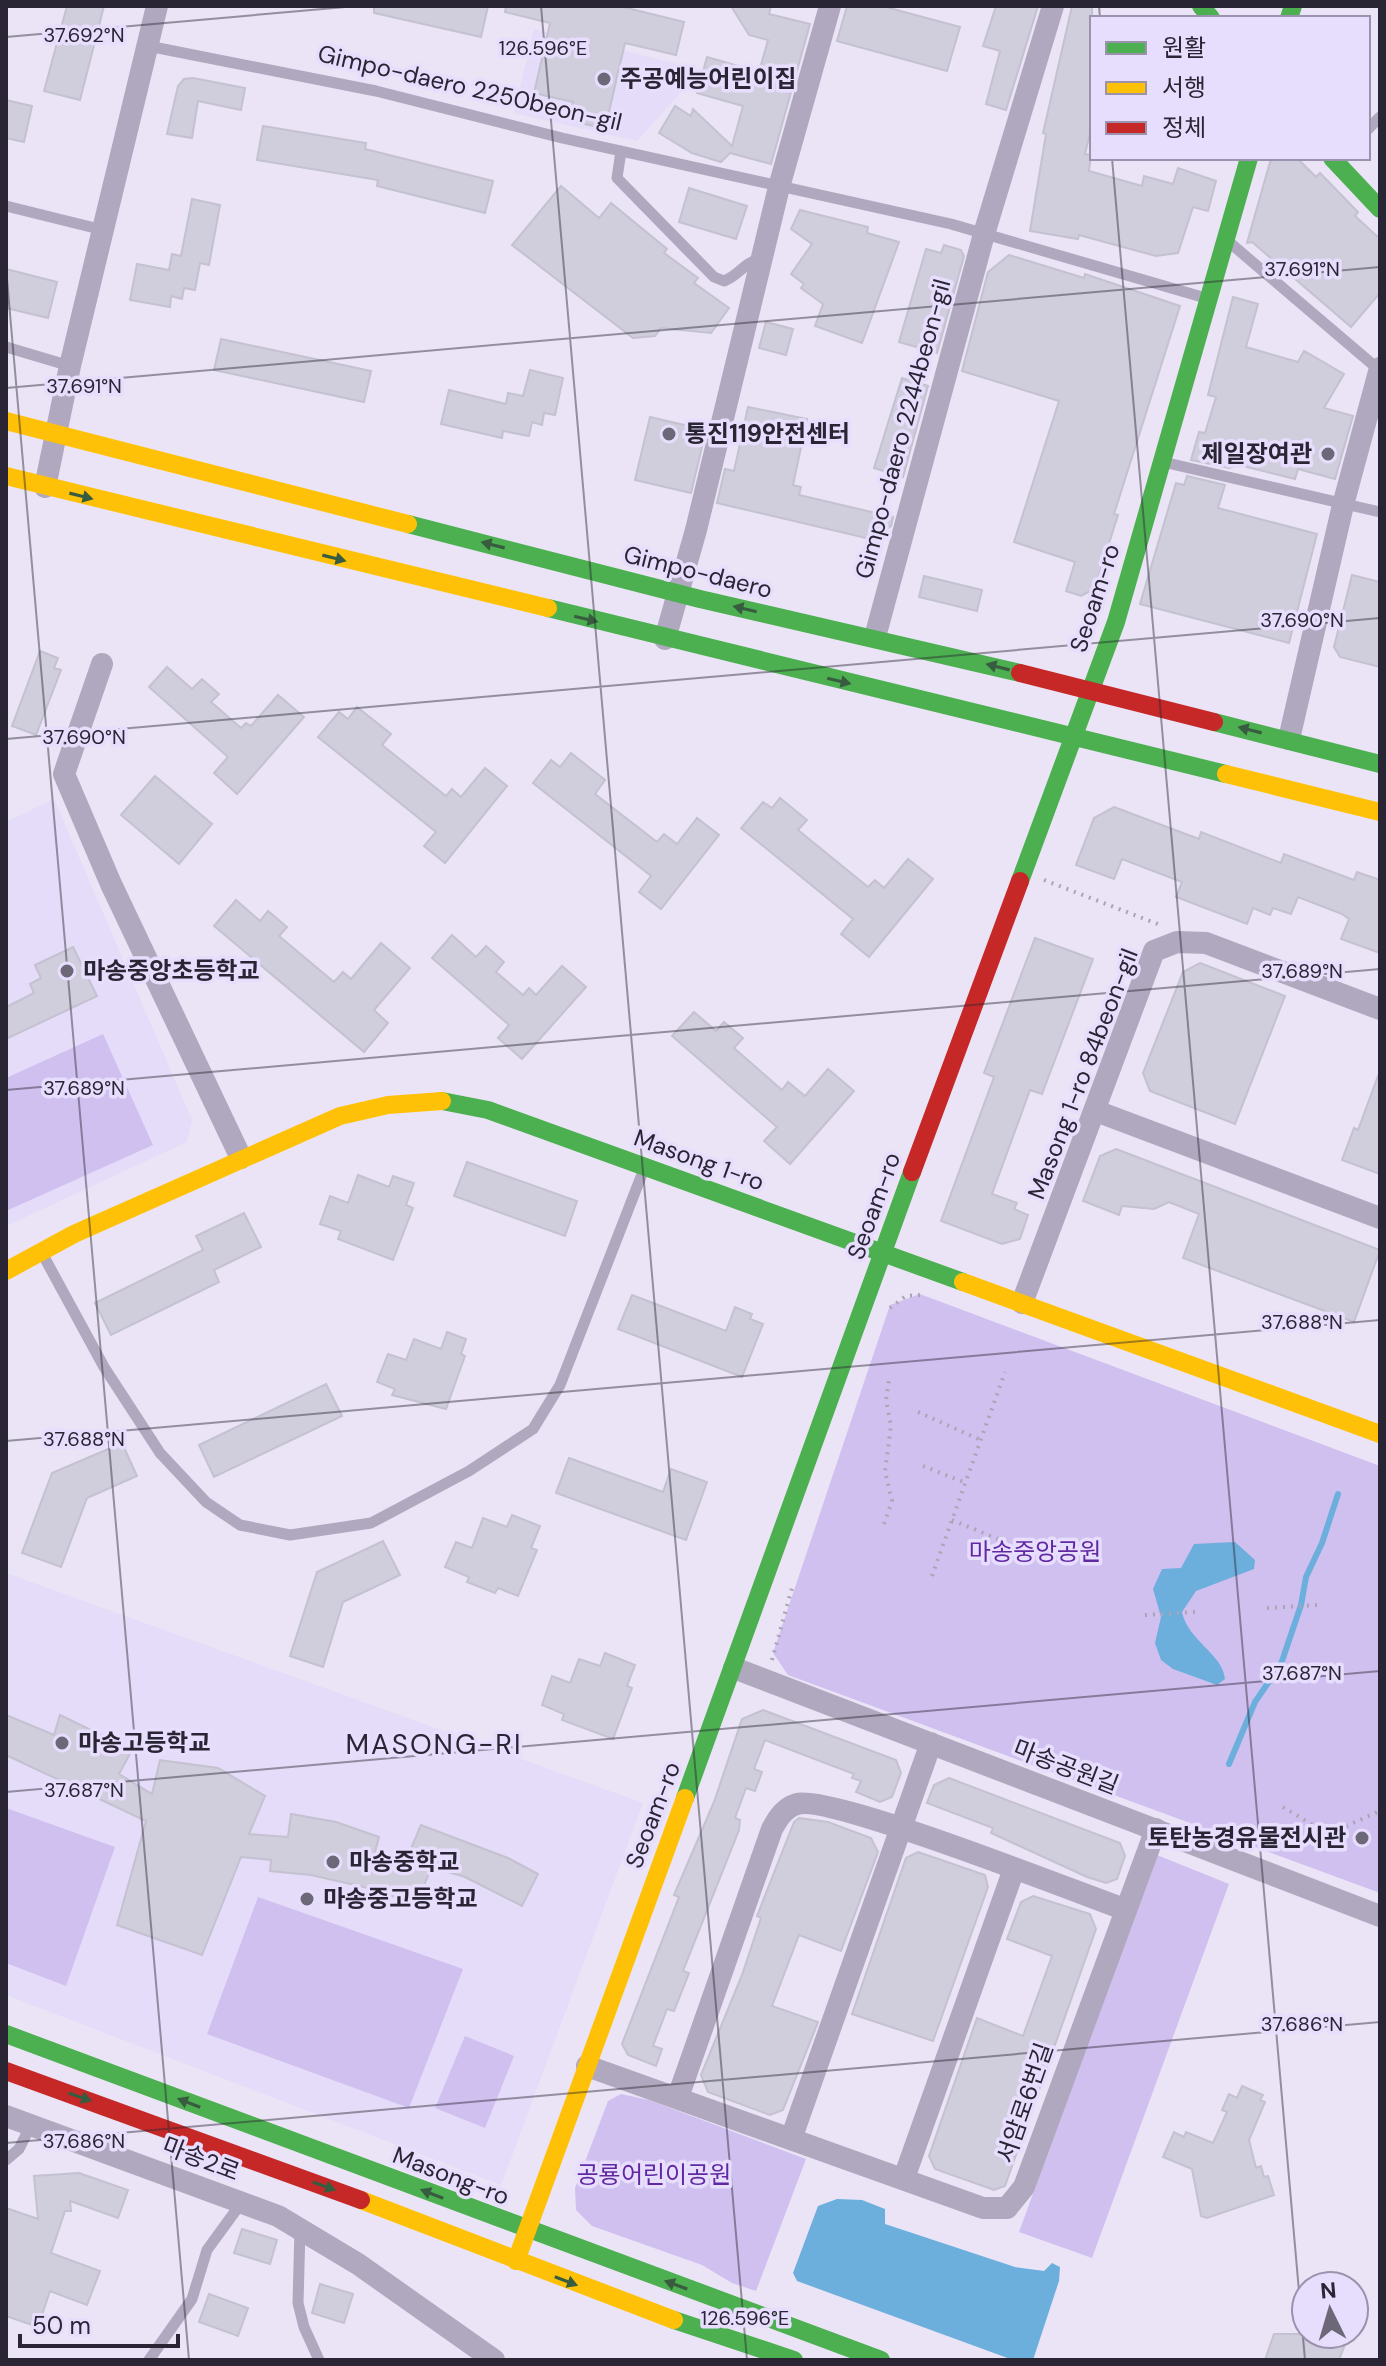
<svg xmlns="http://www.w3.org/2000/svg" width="1386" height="2366" viewBox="0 0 1386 2366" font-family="'DM Sans','Noto Sans KR',sans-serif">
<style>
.built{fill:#e4dcf8}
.green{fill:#d0c0f0}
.water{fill:#6caedc}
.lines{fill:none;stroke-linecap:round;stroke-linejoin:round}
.stream{stroke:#6caedc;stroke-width:6}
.building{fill:#d0cddd;stroke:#c4c1d1;stroke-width:2}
.path{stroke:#aaa5b5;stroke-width:4;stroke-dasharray:2 6;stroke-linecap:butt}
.lane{stroke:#b0a8be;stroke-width:11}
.street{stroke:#b0a8be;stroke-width:22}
.fast{stroke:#4caf50;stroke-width:18}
.slow{stroke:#ffc107;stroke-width:18}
.jam{stroke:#c62828;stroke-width:18}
.oneway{fill:#385c3f}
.ticks{fill:none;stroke:#2a2534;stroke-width:2;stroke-opacity:0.45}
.poi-dot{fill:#6d6878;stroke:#e7ddfd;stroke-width:3}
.labels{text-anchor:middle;stroke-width:7;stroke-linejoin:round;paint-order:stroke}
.poi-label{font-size:24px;font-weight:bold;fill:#2a2534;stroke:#e7ddfd;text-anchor:start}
.street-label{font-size:24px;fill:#2a2534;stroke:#e7ddfd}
.park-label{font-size:24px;fill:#6128a3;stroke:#e7ddfd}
.quarter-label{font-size:28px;letter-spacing:2px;fill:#2a2534;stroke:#e7ddfd}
.ticks-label{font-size:20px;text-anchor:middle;fill:#2a2534;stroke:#e7ddfd;stroke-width:7;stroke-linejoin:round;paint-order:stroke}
</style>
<rect width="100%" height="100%" fill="#eae4f6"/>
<path class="built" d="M534 29 690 67 682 91 637 141 514 113Z
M54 799 192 1120 187 1142 6 1226V822Z
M6 1573 643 1803 501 2185 6 1995Z"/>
<path class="green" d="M103 1034 153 1145 6 1211V1078Z
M920 1294 1380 1466V1893L788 1675 773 1653 890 1305Z
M6 1808 115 1847 66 1986 6 1963Z
M1157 1855 1229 1884 1092 2258 1019 2232Z
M258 1897 463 1969 409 2108 207 2034Z
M465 2036 514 2056 485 2128 435 2108Z
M621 2094 649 2100 806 2159 756 2291 732 2283 702 2265 592 2226 576 2210 575 2188 608 2101Z"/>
<path class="water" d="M1235 1542 1255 1560 1254 1569 1196 1591 1182 1612C1188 1641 1223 1654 1225 1679L1217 1685 1173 1669 1161 1660 1155 1643 1161 1617 1153 1589 1162 1569 1181 1568 1194 1544Z
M837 2199 862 2200 885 2209V2224L1015 2267 1044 2271 1052 2263 1060 2267 1059 2281 1033 2360H1013L797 2281 793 2273 818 2206Z"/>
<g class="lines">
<path class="stream" d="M1229 1764 1255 1702 1281 1664 1301 1605 1306 1577 1322 1543 1338 1494"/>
</g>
<path class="building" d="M67 6H104L80 100 44 91Z
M374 6H488L481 37 374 13Z
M506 6H619L684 22 676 55 625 43 605 129 569 120 573 102 534 93 550 23 505 12Z
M731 6H771L769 14 810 24 771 164 730 153 721 162 692 153 659 133 675 106 691 116 693 109 732 146 743 106 697 93 707 57 759 72 768 40 749 35Z
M847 6H882L960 27 947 71 837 41Z
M996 6H1038L1006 110 986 104 1000 51 983 46Z
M1072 6H1092V125L1085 154 1091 155 1089 171 1142 186 1144 176 1173 184 1178 168 1216 181 1208 211 1193 207 1178 253 1156 256 1079 235 1078 239 1030 231 1046 134 1043 133Z
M193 78 245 88 241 110 198 101 192 138 167 134 178 86 184 79Z
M6 100 32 106 24 142 6 138Z
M263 126 366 143 365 149 493 181 485 213 377 186 378 180 257 160Z
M1275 158H1297L1316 177 1320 173 1358 212 1355 216 1380 239V293L1351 327 1252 242 1247 243 1270 162Z
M561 186 599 218 611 203 667 249 664 253 698 278 694 283 729 308 711 333 661 328 655 336 633 338 512 245Z
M689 188 747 206 736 239 679 222Z
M192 199 220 205 209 265 200 263 195 290 184 288 182 299 171 296 170 307 130 300 137 264 169 270 172 254 181 256Z
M800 210 868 227 867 233 899 242 862 343 815 326 823 304 801 288 804 284 791 274 812 244 791 229Z
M944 245 961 250 964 256 937 353 899 342 926 249 941 253Z
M1009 255 1084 278 1085 274 1180 306 1114 514 1118 515 1100 572 1092 590 1081 596 1066 591 1075 562 1014 542 1059 401 962 371 988 272Z
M6 269 57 282 48 318 6 308Z
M1233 297 1258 304 1246 347 1298 362 1304 351 1344 374 1324 408 1353 416 1335 479 1298 469 1295 479 1239 465 1229 468 1191 460 1199 432 1205 433 1216 397 1208 395Z
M766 322 793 329 786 355 759 348Z
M221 339 371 371 364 402 214 370Z
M530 370 563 378 555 415 544 413 542 425 532 422 529 436 503 431 502 438 441 424 449 390 506 404 508 393 523 396Z
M902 378 928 386 903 477 874 468Z
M748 407 807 419 793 485 801 487 799 495 893 517 891 526 870 539 717 503 725 469 734 471Z
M650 417 706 430 691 493 635 480Z
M1187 476 1225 485 1218 508 1317 534 1289 643 1140 604 1176 483 1184 485Z
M1352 575 1380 582V667L1340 657 1334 647Z
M924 576 982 590 977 611 919 597Z
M40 651 58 658 54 668 61 670 36 735 12 726Z
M167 667 192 689 202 679 219 694 211 702 241 728 246 723 251 726 278 695 304 717 237 794 214 773 228 757 149 687Z
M357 707 391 734 382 745 446 796 452 789 461 797 485 768 507 786 445 863 424 846 436 832 318 737 339 712 348 719Z
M571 753 605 780 595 794 657 842 664 834 677 844 697 818 719 835 661 909 639 892 651 876 533 783 551 760 560 767Z
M155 776 212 824 179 864 121 815Z
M780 798 807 820 798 830 868 887 875 880 884 888 908 859 933 879 869 957 841 934 853 919 741 828 763 802 772 808Z
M1114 807 1199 839 1201 832 1281 863 1284 854 1354 880 1357 872 1380 880V953L1341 939 1349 919 1342 914 1298 897 1291 914 1273 908 1270 915 1253 908 1247 924 1176 897 1182 882 1122 859 1114 879 1076 865 1094 818Z
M236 900 260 921 268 911 287 927 279 936 334 982 343 972 351 979 381 943 410 968 374 1010 388 1023 364 1052 214 926Z
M452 935 476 957 486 946 504 962 496 972 523 995 529 988 536 995 562 966 586 987 522 1059 498 1038 509 1025 432 958Z
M1035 938 1093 959 1042 1094 1030 1090 992 1194 1017 1203 1014 1209 1028 1215 1020 1239 1002 1244 941 1221 994 1077 984 1073Z
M73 947 97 996 6 1039V1007L34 993 30 984 41 978 35 965Z
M1200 963 1285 996 1235 1124 1150 1091 1143 1073 1183 972Z
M694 1012 716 1031 724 1022 743 1038 734 1048 782 1090 788 1082 805 1096 828 1069 854 1091 790 1164 764 1141 777 1127 672 1036Z
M1378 1076 1380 1077V1174L1342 1160 1354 1128 1358 1130Z
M1116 1149 1380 1250 1354 1322 1183 1258 1199 1214 1169 1202 1154 1209 1122 1206 1119 1215 1083 1201 1100 1156Z
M467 1162 577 1201 565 1236 454 1196Z
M358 1175 389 1187 393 1176 414 1183 406 1205 413 1208 393 1260 338 1239 341 1231 320 1224 330 1196 348 1203Z
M244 1213 261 1247 214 1270 219 1282 111 1335 95 1303 203 1250 196 1236Z
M632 1295 726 1331 735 1307 752 1314 750 1319 763 1324 742 1377 618 1329Z
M447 1332 466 1339 461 1354 465 1356 446 1409 392 1395 395 1389 377 1382 388 1354 406 1360 414 1339 441 1349Z
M326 1384 342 1416 214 1477 199 1445Z
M122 1443 137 1476 87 1498 61 1567 22 1553 52 1473Z
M569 1458 663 1492 671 1469 707 1482 686 1540 556 1493Z
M512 1515 540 1526 531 1548 537 1550 518 1596 498 1588 495 1593 467 1582 469 1577 445 1567 456 1542 472 1548 483 1518 507 1527Z
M383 1541 400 1575 343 1602 323 1667 290 1656 317 1572Z
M605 1653 635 1665 627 1686 632 1688 613 1739 562 1720 564 1714 542 1705 552 1676 570 1683 579 1659 600 1666Z
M763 1710 896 1760 901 1773 892 1797 880 1802 856 1792 861 1781 852 1778 854 1774 765 1740 754 1769 762 1772 755 1791 746 1788 735 1818 740 1820 739 1830 683 1971 689 1973 674 2011 667 2009 653 2046 662 2049 656 2066 628 2055 622 2044 679 1897 674 1895 714 1802 742 1719Z
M6 1715 54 1735 60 1715 132 1750 119 1774 152 1794 160 1760 218 1768 265 1796 249 1834 288 1837 291 1814 336 1822 379 1837 374 1856 404 1865 421 1825 508 1858 538 1874 522 1906 465 1877 432 1867 415 1905 377 1890 311 1875 270 1871 271 1860 241 1857 202 1955 117 1925 146 1821 6 1755Z
M949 1778 1120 1843 1125 1856 1117 1879 1106 1883 1087 1877 991 1833 993 1828 927 1803 934 1785Z
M799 1818 828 1822 871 1838 878 1852 841 1951 799 1935 772 2006 818 2022 783 2110 770 2115 708 2092 701 2075 742 1975 761 1918 757 1916 794 1822Z
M918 1852 985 1875 988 1887 933 2041 852 2014 906 1858Z
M1033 1896 1090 1914 1096 1929 1005 2186 994 2190 935 2169 929 2156 977 2018 1023 2036 1052 1956 1007 1939 1021 1902Z
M1242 2086 1263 2095 1260 2100 1265 2102 1249 2140 1256 2168 1261 2166 1264 2177 1268 2176 1274 2195 1207 2218 1201 2216 1192 2169 1163 2157 1174 2132 1184 2137 1186 2132 1213 2143 1227 2112 1222 2110 1229 2094 1237 2098Z
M79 2173 128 2190 118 2218 70 2201 71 2211H65L51 2253 100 2271 87 2305 50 2291 38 2327 6 2316V2208L38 2219 34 2176Z
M242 2229 277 2240 270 2264 234 2253Z
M320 2284 353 2294 344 2323 312 2313Z
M209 2294 248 2308 238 2336 199 2322Z
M1274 2334H1349L1339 2360H1265Z"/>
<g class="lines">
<path class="path" d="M1044 880 1163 926
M890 1308 906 1296 921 1295
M918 1412 981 1440
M923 1466 966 1483
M952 1520 1010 1544
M884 1524 892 1501 885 1471 891 1426 886 1400 889 1380
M932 1576 1005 1372
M1267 1608 1319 1605
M1145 1615 1195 1612
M772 1660 792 1588
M1283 1807 1328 1834 1380 1811"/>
<path class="lane" d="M148 46 376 91 562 138 951 224 1209 299
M1368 129 1380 117
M621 151 617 178 714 277 724 281C740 275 743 263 760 259
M6 206 103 230
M1229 242 1378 369
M6 347 70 366
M1163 462 1380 512
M43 1255 104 1367 160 1453 206 1502 240 1525 290 1535 371 1523 469 1471 533 1429 560 1385 644 1169
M6 2160 19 2149 31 2125
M300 2229 298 2303 304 2327 319 2360
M149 2360 192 2299 207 2250 242 2202"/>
<path class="street" d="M45 487 70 366 157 6
M875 637 984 234 1053 6
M665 639 696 530 779 187 830 6
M102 664 64 774 111 884 241 1158
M1289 739 1343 505 1380 368
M1096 1111 1380 1218
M1022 1303 1154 951 1177 942 1206 943 1380 1009
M734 1668 1380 1916
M587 2066 983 2208H1007L1024 2187 1156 1829
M678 2097 772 1829C778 1818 784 1808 797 1804 830 1794 1076 1892 1124 1909
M6 2116 278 2216 358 2264 494 2360
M791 2139 931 1743
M904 2178 1014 1869"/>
<path class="fast" d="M1201 6 1211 18
M1289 18 1293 6
M1332 158 1380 209
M408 524 700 599 1020 673
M548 608 1226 774
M1214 722 1380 764
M1020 881 1116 622 1249 158
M442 1101 488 1110 963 1282
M685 1798 912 1172
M6 2034 881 2360
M674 2320 794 2360"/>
<path class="slow" d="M6 421 408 524
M6 476 548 608
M1226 774 1380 812
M6 1271 74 1234 340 1116 388 1105 442 1101
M963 1282 1380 1434
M361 2200 674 2320
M516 2261 685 1798"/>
<path class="jam" d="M1020 673 1214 722
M912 1172 1020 881
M6 2071 361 2200"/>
</g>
<defs><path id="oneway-solid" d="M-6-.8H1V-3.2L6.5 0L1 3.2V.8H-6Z" transform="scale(2)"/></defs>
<g class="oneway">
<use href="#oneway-solid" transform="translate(81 496) rotate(14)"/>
<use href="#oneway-solid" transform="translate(493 545) rotate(-166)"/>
<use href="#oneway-solid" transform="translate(334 558) rotate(14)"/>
<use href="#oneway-solid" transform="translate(745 609) rotate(-167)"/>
<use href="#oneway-solid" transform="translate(586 619) rotate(13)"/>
<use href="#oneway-solid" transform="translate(998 667) rotate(-166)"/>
<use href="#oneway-solid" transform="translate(839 681) rotate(13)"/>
<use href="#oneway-solid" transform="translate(1250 730) rotate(-166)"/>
<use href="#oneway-solid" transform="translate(80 2097) rotate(19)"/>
<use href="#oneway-solid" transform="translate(189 2103) rotate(-159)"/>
<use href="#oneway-solid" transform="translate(324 2186) rotate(20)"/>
<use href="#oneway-solid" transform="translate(432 2194) rotate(-159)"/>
<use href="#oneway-solid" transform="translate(566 2281) rotate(21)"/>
<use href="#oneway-solid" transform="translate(676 2285) rotate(-160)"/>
</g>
<path class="ticks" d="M541 6 747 2360M1099 6 1100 18M6 37 357 6M1112 158 1305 2360M6 268 189 2360M6 388 1380 267M6 739 1380 618M6 1090 1380 969M6 1441 1380 1320M6 1792 1380 1671M6 2143 1380 2022"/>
<g class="poi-dot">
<circle cx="604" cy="79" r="8"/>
<circle cx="669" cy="434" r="8"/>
<circle cx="1328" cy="454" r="8"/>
<circle cx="67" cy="971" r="8"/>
<circle cx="62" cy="1743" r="8"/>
<circle cx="1362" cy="1838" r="8"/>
<circle cx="333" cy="1862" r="8"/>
<circle cx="307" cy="1899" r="8"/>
</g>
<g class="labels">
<g class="poi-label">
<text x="620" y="87">주공예능어린이집</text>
<text x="685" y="442">통진119안전센터</text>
<text x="1312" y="462" text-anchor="end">제일장여관</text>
<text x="83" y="979">마송중앙초등학교</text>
<text x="78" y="1751">마송고등학교</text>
<text x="1346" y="1846" text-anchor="end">토탄농경유물전시관</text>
<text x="349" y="1870">마송중학교</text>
<text x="323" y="1907">마송중고등학교</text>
</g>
<g class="street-label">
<text transform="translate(470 88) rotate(13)" y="8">Gimpo-daero 2250beon-gil</text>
<text transform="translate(903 429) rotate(-75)" y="8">Gimpo-daero 2244beon-gil</text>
<text transform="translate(698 572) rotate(14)" y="8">Gimpo-daero</text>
<text transform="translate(1095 598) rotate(-72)" y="8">Seoam-ro</text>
<text transform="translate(1083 1074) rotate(-69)" y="8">Masong 1-ro 84beon-gil</text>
<text transform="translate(699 1160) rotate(20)" y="8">Masong 1-ro</text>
<text transform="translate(874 1206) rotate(-70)" y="8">Seoam-ro</text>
<text transform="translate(1066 1767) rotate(21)" y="8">마송공원길</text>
<text transform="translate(653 1815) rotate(-69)" y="8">Seoam-ro</text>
<text transform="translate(1025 2103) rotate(-71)" y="8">서암로6번길</text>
<text transform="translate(201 2159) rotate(21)" y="8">마송2로</text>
<text transform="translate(451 2176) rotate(21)" y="8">Masong-ro</text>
</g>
<g class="park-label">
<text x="1035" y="1560">마송중앙공원</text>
<text x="654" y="2183">공룡어린이공원</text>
</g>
<g class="quarter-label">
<text x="434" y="1754">MASONG-RI</text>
</g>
</g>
<g class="ticks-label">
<text x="84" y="42">37.692°N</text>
<text x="543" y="55">126.596°E</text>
<text x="1302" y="276">37.691°N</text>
<text x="84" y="393">37.691°N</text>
<text x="1302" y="627">37.690°N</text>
<text x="84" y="744">37.690°N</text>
<text x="1302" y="978">37.689°N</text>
<text x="84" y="1095">37.689°N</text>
<text x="1302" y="1329">37.688°N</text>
<text x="84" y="1446">37.688°N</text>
<text x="1302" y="1680">37.687°N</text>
<text x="84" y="1797">37.687°N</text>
<text x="1302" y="2031">37.686°N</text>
<text x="84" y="2148">37.686°N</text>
<text x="745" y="2325">126.596°E</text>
</g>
<rect width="1386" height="2366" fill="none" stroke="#2a2534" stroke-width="16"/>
<rect x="1090" y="16" width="280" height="144" fill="#e7ddfd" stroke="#9b93ad" stroke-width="2"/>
<rect x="1106" y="42" width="40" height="12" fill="#4caf50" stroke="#9b93ad" stroke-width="2"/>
<text x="1162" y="56" font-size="24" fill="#2a2534">원활</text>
<rect x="1106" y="82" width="40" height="12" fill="#ffc107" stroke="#9b93ad" stroke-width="2"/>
<text x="1162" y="96" font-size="24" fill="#2a2534">서행</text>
<rect x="1106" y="122" width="40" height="12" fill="#c62828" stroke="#9b93ad" stroke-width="2"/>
<text x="1162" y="136" font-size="24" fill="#2a2534">정체</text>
<g transform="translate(1330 2310) rotate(355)"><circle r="38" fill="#e7ddfd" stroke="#9b93ad" stroke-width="2"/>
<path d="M0-6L14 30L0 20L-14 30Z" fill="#6d6878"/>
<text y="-12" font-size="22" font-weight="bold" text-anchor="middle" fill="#2a2534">N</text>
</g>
<path d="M20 2334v12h158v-12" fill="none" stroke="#2a2534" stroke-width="4"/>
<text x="32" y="2334" font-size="24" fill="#2a2534" stroke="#e7ddfd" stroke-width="6" paint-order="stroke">50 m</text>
</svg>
